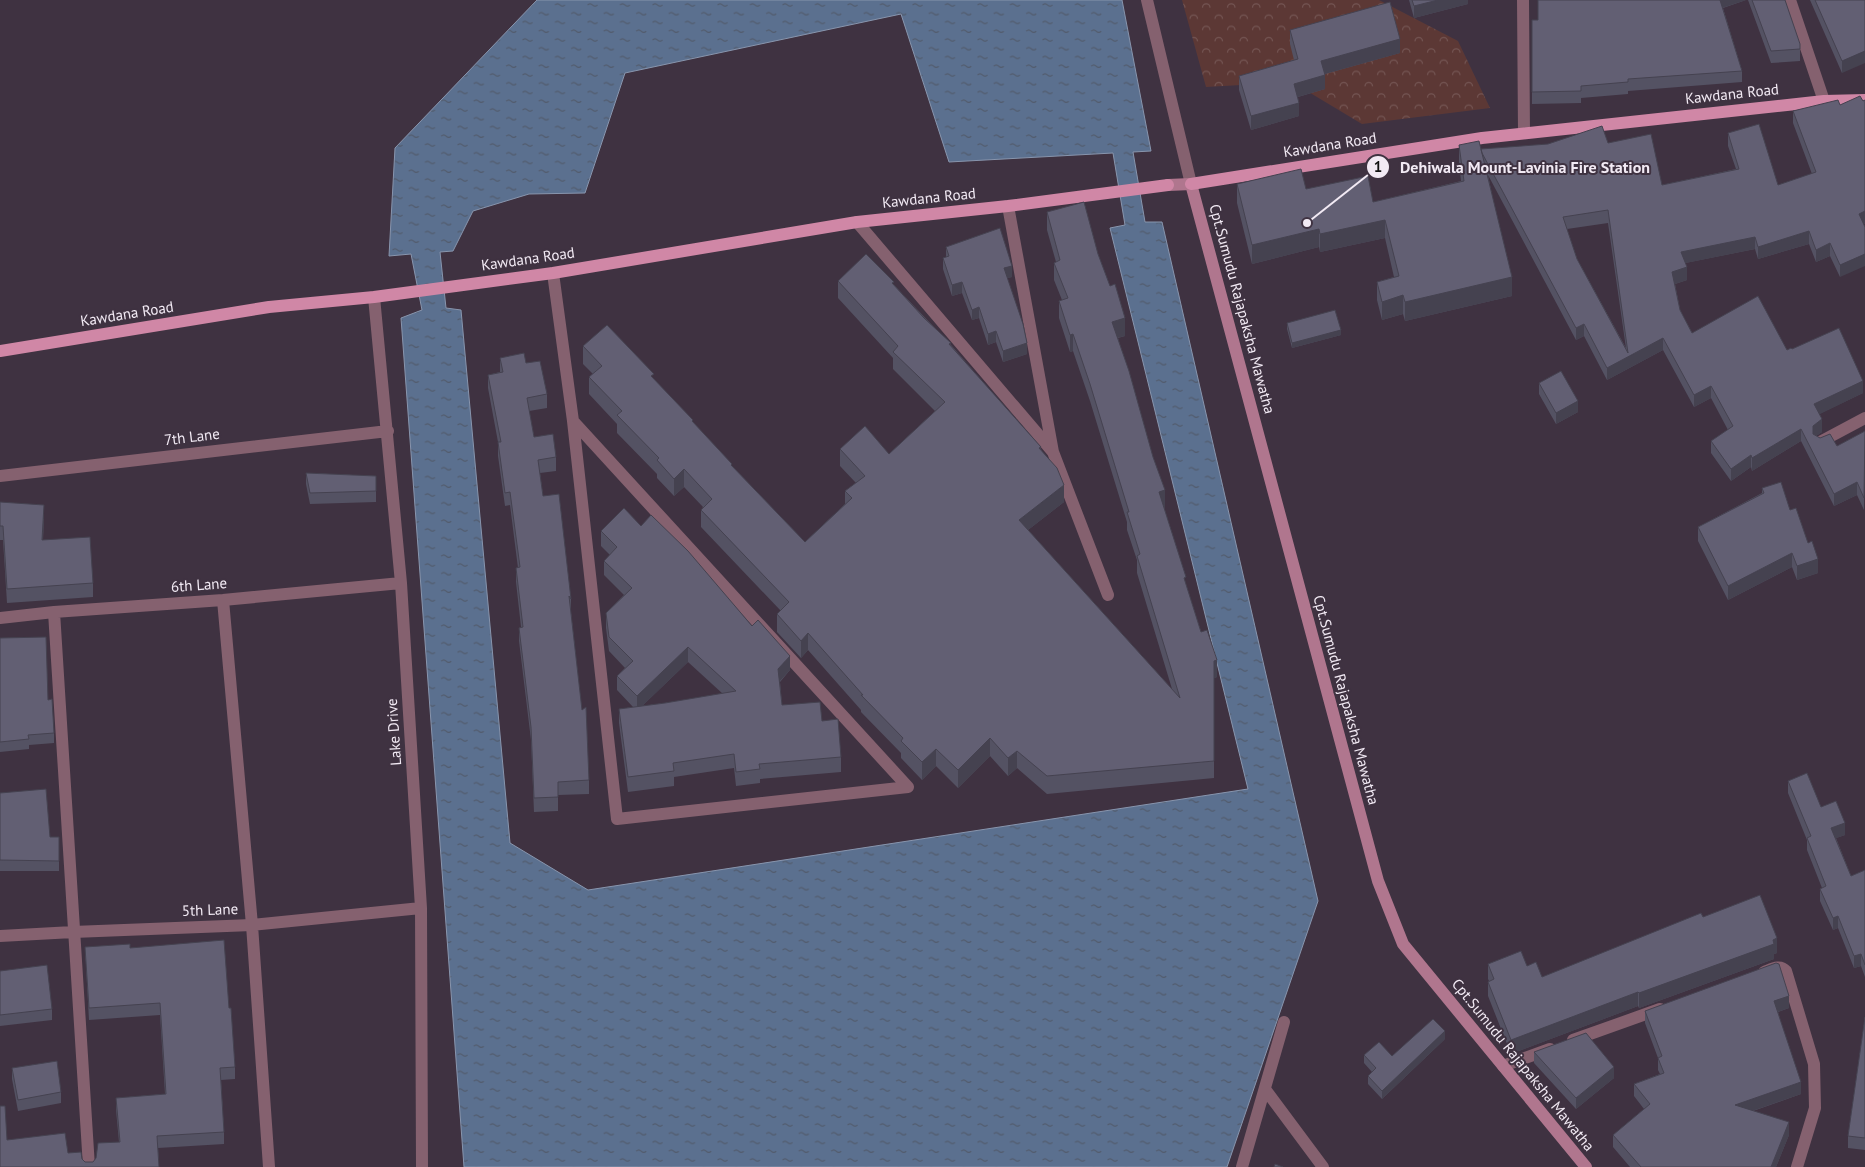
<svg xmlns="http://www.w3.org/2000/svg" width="1865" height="1167" viewBox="0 0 1865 1167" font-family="'PT Sans',sans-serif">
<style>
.forest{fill:url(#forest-crowns)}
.water{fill:url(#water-ripples);stroke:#8895ad;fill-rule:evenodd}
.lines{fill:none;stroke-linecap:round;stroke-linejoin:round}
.minor{stroke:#85616f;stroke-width:12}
.secondary{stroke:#b0768e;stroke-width:12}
.primary{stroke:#d087a6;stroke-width:12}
.wall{fill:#545263;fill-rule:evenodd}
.shaded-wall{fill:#454250}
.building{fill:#625f73;stroke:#454250;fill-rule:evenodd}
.labels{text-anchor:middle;stroke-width:4;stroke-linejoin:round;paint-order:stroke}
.street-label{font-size:15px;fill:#f2eaf4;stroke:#3f3241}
.leader{fill:none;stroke:#f2eaf4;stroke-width:2}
.callout-dot{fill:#f2eaf4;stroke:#3f3241;stroke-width:2}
.mark-label{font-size:15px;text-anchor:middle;font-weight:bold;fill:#111}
.callout-label{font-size:16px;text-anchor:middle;font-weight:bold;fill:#f2eaf4;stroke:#3f3241;stroke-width:4;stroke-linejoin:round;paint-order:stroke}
</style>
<defs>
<pattern id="forest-crowns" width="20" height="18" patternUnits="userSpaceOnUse" patternTransform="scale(1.25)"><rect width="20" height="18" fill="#5c3835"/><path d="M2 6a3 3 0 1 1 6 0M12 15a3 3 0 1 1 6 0" fill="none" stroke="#745553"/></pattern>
<pattern id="water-ripples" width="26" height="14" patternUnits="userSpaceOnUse" patternTransform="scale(1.25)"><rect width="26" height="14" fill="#5b708f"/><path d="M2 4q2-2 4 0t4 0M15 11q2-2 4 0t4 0" fill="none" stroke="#525b6c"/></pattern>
</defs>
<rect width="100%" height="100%" fill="#3f3241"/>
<path class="forest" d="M1182 0H1379L1458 41 1490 108 1362 124 1292 82 1206 87Z"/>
<path class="water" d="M537 0H1122L1151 151 1133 152 1145 222H1162L1318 901 1227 1167H464L401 318 422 310 411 254 389 256 395 148ZM901 14 949 162 1113 153 1125 225 1110 228 1248 789 588 890 510 843 461 310 446 308 440 252 453 251 473 211 529 194 585 193 625 73Z"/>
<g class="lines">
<path class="minor" d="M1147 0 1191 184
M1523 0 1524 133
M1790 0 1824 101
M1008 206 1053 452
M857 222 1053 452 1108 595
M553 273 573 421 617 819 908 787 573 421
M374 297 401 583 421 908 422 1167
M1820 442 1865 418
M0 476 388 431
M223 600 252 925 269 1167
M54 612 89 1167
M0 618 54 612 223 600 401 583
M0 936 73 932 252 925 421 908
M1764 972C1772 969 1780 964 1786 971L1814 1064 1815 1108 1797 1167
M1573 1040 1660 1009
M1503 1066 1550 1049
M1265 1089 1323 1167
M1242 1167 1284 1022"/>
<path class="secondary" d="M1168 185 1191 184 1378 881 1403 944 1586 1167"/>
<path class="primary" d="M1191 184 1482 138 1824 101 1865 100
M0 351 269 307 374 297 553 273 857 222 1008 206 1168 185"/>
</g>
<path class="wall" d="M1409 0H1468V4L1414 18Z
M1746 0 1723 8 1742 71V82L1628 91V94L1581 98V103L1532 104V20H1538Z
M1748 0H1785L1800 49V61L1771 63Z
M1810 0H1865L1842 73Z
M1290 30 1400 53 1325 74V89L1298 97 1299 116 1251 130 1239 90V76L1294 60 1290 44Z
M1865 100V223L1864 224 1840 277 1830 256 1816 262 1809 244 1758 259 1755 249 1685 263 1687 280 1675 284 1680 310 1692 333 1787 350 1792 349 1863 393 1819 414 1822 432 1816 436 1837 446 1865 431 1864 510 1857 495 1834 506 1801 441 1752 471 1751 467 1731 481 1711 453V441L1728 430 1711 398 1694 407 1663 350 1607 380 1584 336 1576 340 1488 175 1512 296 1405 321 1403 314 1382 320 1377 300V282L1394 277 1385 238 1320 252 1319 247 1252 264 1237 203V184L1306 189 1373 202 1461 181 1459 163V145L1481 149 1608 143 1662 185 1736 169 1728 146V133L1778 185 1812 174 1793 123V111L1840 105ZM1608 223 1626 348 1577 259 1567 229Z
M1047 212 1098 254 1125 336 1118 338 1165 507 1164 508 1186 585 1201 632 1217 677 1214 678V778L1047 794 1017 768 1008 776 990 756 958 788 936 766 922 780 901 758V753L861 712V710L808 650 801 658 777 632V614L781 611 701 527V510L703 507 684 487 674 496 657 478V474L617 433V424L589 394V377L593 374 583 364V346L654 379 732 466 805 542 845 504V491L856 483 840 466V449L889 454 935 411 893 369V358L838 298V281L894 285 951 345 1041 449 1064 502 1028 530 1172 689 1137 573V560L1127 530V522L1090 401 1073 351 1070 352 1059 318V301L1062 300 1054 280V263L1056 262 1047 230Z
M946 247 1012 277 1007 278 1027 354 1003 362 996 342 988 345 979 318 972 320 962 293 952 296 943 269V258H946Z
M1287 323 1341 335 1292 348 1287 329Z
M500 358 526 363 547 394V408L529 411 534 437 556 457V471L540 473 543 496 571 599V613V612L589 780V794L558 795V811L534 812 531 740 519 641V628L521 627 516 582V568H518L510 505 505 506 498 456V442L488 388V375L500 372Z
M1539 383 1578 412 1556 424 1539 394Z
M306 473 376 476V502L310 504 306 484Z
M1762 488 1790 510 1808 543 1818 573 1797 580 1792 567 1728 600 1698 541V527L1762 493Z
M0 502 44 519 43 540 93 583V597L7 603 3 540H0Z
M641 526 790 670 780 682 782 705 822 721 841 757V772L760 779V783L736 786 734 768 674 777V786L628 792 619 723V709L633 707 617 690V676L625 668 609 651 606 628V613L624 595 604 575V561L610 555 601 546V531ZM688 662 723 694 665 703 642 706Z
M0 638 48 700 54 733V743L29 745V749L0 752Z
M1788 781 1821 807 1845 835 1836 838 1851 876 1865 870V977L1861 966 1854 968 1838 928 1833 930 1820 901V889L1822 888 1807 850V840L1788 793Z
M0 793 50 837H59V871H0Z
M1703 917 1777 953 1774 954V959L1639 1008 1638 1006 1511 1054 1488 996V982L1489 981 1488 979V964L1527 966 1542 977Z
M85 947 130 948 229 1008 235 1067V1079L221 1080 224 1132V1144L158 1148 159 1167H0L7 1140 68 1153 82 1159 85 1162H93L119 1142 116 1110V1098L165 1094 160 1015 89 1020Z
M0 971 52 1009V1020L0 1026Z
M1789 1008 1778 1012 1801 1094 1753 1111 1789 1135 1776 1167H1630L1613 1147V1135L1644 1109 1634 1096V1084L1660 1074 1658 1070V1058L1645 1023V1011Z
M1865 1017V1150L1848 1148V1136Z
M1445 1039 1382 1099 1368 1084V1076L1372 1072 1364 1063V1055L1392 1056Z
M1534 1052 1614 1078 1576 1109 1534 1063Z
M12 1068 61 1092V1103L18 1111 12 1079Z"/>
<path class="shaded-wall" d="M1438 0H1468V4L1414 18V6Z
M1719 0H1746L1719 9Z
M1400 39V53L1321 75V61Z
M1865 51V63L1842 73V61Z
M1325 75V89L1294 98V84Z
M1299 103V116L1251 130V116Z
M1865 211V223L1859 226V214Z
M1385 220V238L1320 252V234Z
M1319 229V247L1252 264V245Z
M1809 231V244L1758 259V247Z
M1755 237V249L1681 264V252Z
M1830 243V256L1816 262V250Z
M1865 254V266L1840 277V265Z
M1012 266V277L1004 279V268Z
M1687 267V280L1672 285V272Z
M1512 277V296L1405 321V302Z
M962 282V293L952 296V285Z
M1403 295V314L1382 320V302Z
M979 307V318L972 320V310Z
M1125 318V336L1112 339V322Z
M1584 324V336L1576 340V328Z
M1341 330V335L1292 348V343Z
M996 331V342L988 345V334Z
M1073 334V351L1070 352V335Z
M1663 338V350L1607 380V368Z
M1027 343V354L1003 362V351Z
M1863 381V393L1814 417V404Z
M1711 386V398L1694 407V395Z
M1578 401V412L1556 424V413Z
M1822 419V432L1813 438V426Z
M1801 429V441L1752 471V458Z
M1751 455V467L1731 481V469Z
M684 469V487L674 496V479Z
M1857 482V495L1834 506V494Z
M1064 485V502L1019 537V520Z
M1165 490V507L1159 509V492Z
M44 505V519L42 554V540Z
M1792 553V567L1728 600V586Z
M1818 559V573L1797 580V566Z
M808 633V650L801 658V641Z
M688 647V662L637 711V696Z
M790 656V670L778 683V669Z
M1217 660V677L1214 678V778V661Z
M990 738V756L958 788V770Z
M936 749V766L922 780V762Z
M1017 751V768L1008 776V758Z
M1845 823V835L1831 840V828Z
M1838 916V928L1833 930V918Z
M1777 938V953L1774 954V959L1639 1008V993Z
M1861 954V966L1854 968V956Z
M1638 992V1006L1511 1054V1040Z
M1789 996V1008L1774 1013V1001Z
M1445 1031V1039L1382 1099V1091Z
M1614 1067V1078L1576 1109V1098Z
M1801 1082V1094L1735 1117V1105Z
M1789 1122V1135L1776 1167H1771Z"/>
<path class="building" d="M1412 0H1438L1414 6Z
M1538 0H1720L1742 71 1628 79V82L1581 86V91L1532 92V20H1538Z
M1752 0H1785L1800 44V49L1771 51Z
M1815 0H1865V51L1842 61Z
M1390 2 1400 39 1321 61 1325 75 1294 84 1299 103 1251 116 1239 76 1298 59 1290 30Z
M1860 96 1863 101 1865 100V211L1859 214 1865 227V254L1840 265 1830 243 1816 250 1809 231 1758 247 1755 237 1681 252 1687 267 1672 272 1680 310 1692 333 1758 296 1787 350 1791 348 1792 349 1839 328 1863 381 1814 404 1822 419 1813 426V434L1820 438 1830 434 1837 446 1865 431 1864 498 1857 482 1834 494 1801 429 1752 458 1751 455 1731 469 1711 441 1733 426 1711 386 1694 395 1663 338 1607 368 1584 324 1576 328 1482 153 1481 149 1548 144 1602 126 1608 143 1651 134 1662 185 1739 169 1728 133 1759 124 1778 185 1816 172 1793 111 1838 100 1840 105ZM1608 210 1628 353 1577 259 1563 217Z
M1479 141 1512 277 1405 302 1403 295 1382 302 1377 282 1399 276 1385 220 1320 234 1319 229 1252 245 1237 184 1301 169 1306 189 1368 176 1373 202 1464 181 1459 145Z
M1084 202 1098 254 1110 286 1115 284 1125 318 1112 322 1129 371 1153 457 1165 490 1159 492 1186 577 1184 578 1201 632 1207 630 1217 660 1214 661V761L1047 776 1017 751 1008 758 990 738 958 770 936 749 922 762 901 741 903 738 861 695H863L808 633 801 641 777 614 789 602 701 510 712 499 684 469 674 479 657 460 659 458 617 415 622 411 589 377 602 366 583 346 607 325 654 374 651 376 693 420 692 421 732 464 731 465 805 542 852 498 845 491 865 476 840 449 865 426 889 454 945 402 893 352 898 346 838 281 866 254 894 282 892 283 924 318 951 343 949 344 1041 447 1039 448 1057 468 1064 485 1019 520 1180 698 1137 556 1140 554 1127 512H1129L1090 384 1073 334 1070 335 1059 301 1068 298 1054 263 1060 260 1047 212Z
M1000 228 1012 266 1004 268 1023 324 1027 343 1003 351 996 331 988 334 979 307 972 310 962 282 952 285 943 258 949 256 946 247Z
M1335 310 1341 330 1292 343 1287 323Z
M524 353 526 363 540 361 547 394 527 398 534 437 553 434 556 457 538 460 543 496 559 494 571 599 569 596 582 710 586 707 589 780 558 782V797L534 798 531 727 519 628 523 627 516 568 520 567 510 492 505 493 498 442H501L488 375 503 372 500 358Z
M1561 371 1578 401 1556 413 1539 383Z
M306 473 376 476V491L310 493Z
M1781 482 1790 510 1796 508 1808 543 1812 541 1818 559 1797 566 1792 553 1728 586 1698 527 1764 493 1762 488Z
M0 502 44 505 42 540 90 537 93 583 7 589 3 526H0Z
M624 508 641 526 651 515 688 551 752 626 758 620 790 656 778 669 782 705 820 702 822 721 838 719 841 757 759 764 760 769 736 772 734 754 673 763 674 771 628 777 619 709 665 703 736 691 688 647 637 696 617 676 633 661 609 637 606 613 632 588 604 561 617 547 601 531Z
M46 637 48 700 52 699 54 733 28 735 29 739 0 742V638Z
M1807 773 1821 807 1836 801 1845 823 1831 828 1851 876 1865 870V965L1861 954 1854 956 1838 916 1833 918 1820 889 1826 886 1807 838 1811 836 1788 781Z
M46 789 50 837H59V861L0 860V793Z
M1760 895 1777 938 1773 940 1774 944 1639 993 1638 992 1511 1040 1488 982 1494 979 1488 964 1521 951 1527 966 1536 962 1542 977 1701 913 1703 917Z
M224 940 229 1008H231L235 1067 220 1068 224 1132 157 1136 159 1167H0V1106H5L7 1140 65 1133 68 1153 81 1152 82 1159 85 1162H93L96 1158 98 1143 120 1142 116 1098 166 1094 160 1003 89 1008 85 947 130 944V948Z
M1776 963 1779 964 1789 996 1774 1001 1801 1082 1735 1105 1789 1122 1771 1167H1641L1613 1135 1650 1104 1634 1084 1664 1073 1658 1058 1662 1056 1645 1011Z
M47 965 52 1009 0 1015V971Z
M1865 1017V1138L1848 1136Z
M1433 1019 1445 1031 1382 1091 1368 1076 1376 1068 1364 1055 1379 1042 1392 1056Z
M1586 1033 1614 1067 1576 1098 1534 1052Z
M57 1061 61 1092 18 1100 12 1068Z
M1275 1164 1283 1167H1274Z"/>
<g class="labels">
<g class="street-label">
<text transform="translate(1732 94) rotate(-6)" y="5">Kawdana Road</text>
<text transform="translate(1330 145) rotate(-9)" y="5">Kawdana Road</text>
<text transform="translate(929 198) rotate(-6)" y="5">Kawdana Road</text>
<text transform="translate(528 259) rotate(-8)" y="5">Kawdana Road</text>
<text transform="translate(1242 309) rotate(75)" y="5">Cpt.Sumudu Rajapaksha Mawatha</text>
<text transform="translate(127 314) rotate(-9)" y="5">Kawdana Road</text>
<text transform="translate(192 437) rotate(-7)" y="5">7th Lane</text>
<text transform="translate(199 585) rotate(-4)" y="5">6th Lane</text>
<text transform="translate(1346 700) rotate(75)" y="5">Cpt.Sumudu Rajapaksha Mawatha</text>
<text transform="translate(394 732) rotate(-94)" y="5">Lake Drive</text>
<text transform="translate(210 910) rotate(-2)" y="5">5th Lane</text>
<text transform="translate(1523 1065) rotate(51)" y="5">Cpt.Sumudu Rajapaksha Mawatha</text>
</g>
</g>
<path class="leader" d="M1307 223L1378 167"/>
<g class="callout-dot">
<circle cx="1307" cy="223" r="5"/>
<circle cx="1378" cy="167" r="12"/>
</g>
<g class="mark-label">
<text x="1378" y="172">1</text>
</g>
<g class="callout-label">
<text x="1525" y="173">Dehiwala Mount-Lavinia Fire Station</text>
</g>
</svg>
